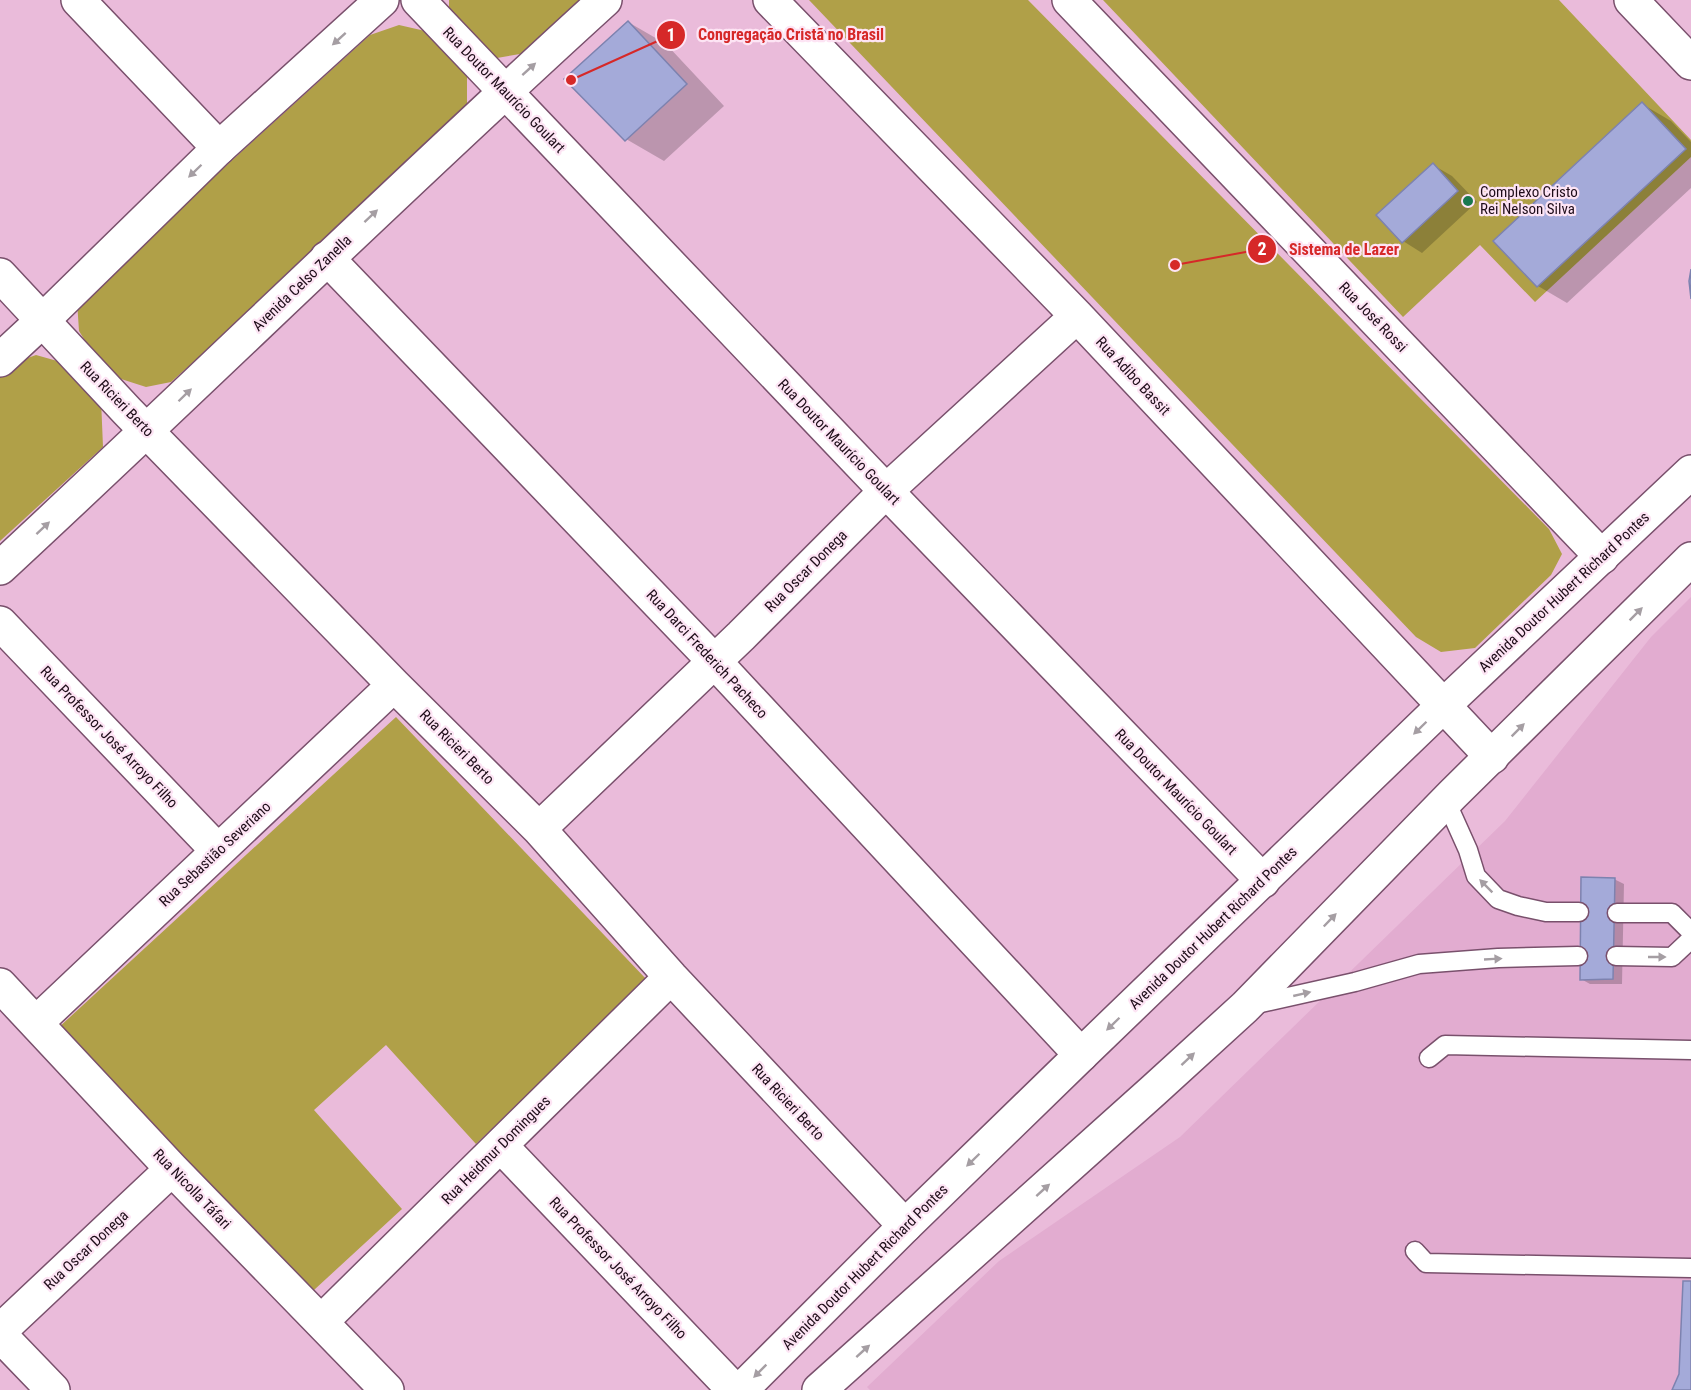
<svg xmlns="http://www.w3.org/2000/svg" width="1691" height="1390" viewBox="0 0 1691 1390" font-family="'Roboto Condensed',sans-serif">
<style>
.built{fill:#e2acd0}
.green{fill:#b0a048}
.shadow{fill:#0003}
.building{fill:#a4aad9;stroke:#7d82af;stroke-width:1.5}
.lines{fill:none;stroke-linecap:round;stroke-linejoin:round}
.lane-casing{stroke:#79506c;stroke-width:21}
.street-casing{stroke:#79506c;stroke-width:36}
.secondary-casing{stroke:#79506c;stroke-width:36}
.lane{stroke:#fff;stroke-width:18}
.street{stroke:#fff;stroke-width:33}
.secondary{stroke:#fff;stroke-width:33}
.oneway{fill:#a59ea3}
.poi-dot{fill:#19784f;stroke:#fde4f4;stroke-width:2}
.labels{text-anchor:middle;stroke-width:4.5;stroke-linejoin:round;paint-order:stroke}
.street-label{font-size:15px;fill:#1e0d19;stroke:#fde4f4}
.poi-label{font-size:15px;fill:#1e0d19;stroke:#fde4f4;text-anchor:start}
.leader{fill:none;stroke:#d62828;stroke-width:2}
.callout-dot{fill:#d62828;stroke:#fde4f4;stroke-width:2}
.mark-label{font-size:18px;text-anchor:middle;font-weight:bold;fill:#fff}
.callout-label{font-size:16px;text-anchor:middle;font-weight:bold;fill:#d62828;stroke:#fde4f4;stroke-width:4.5;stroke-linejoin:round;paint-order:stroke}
</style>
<rect width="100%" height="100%" fill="#eabbda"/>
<path class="built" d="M1691 597V1390H870L867 1387 999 1261 1180 1137 1505 821 1651 637Z"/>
<path class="green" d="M449 0H583L532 52 497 58 472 44 449 7Z
M809 0H1028L1549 529 1562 554 1551 575 1475 648 1441 652 1416 637Z
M1103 0H1559L1691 140V157L1535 302 1480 245 1403 317Z
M399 25 434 33 467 76V114L398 180 171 382 146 387 118 378 94 355 79 331 77 301 370 35Z
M36 355 75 366 101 399 103 447 0 541V373L8 365Z
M396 717 647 980 476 1144 386 1045 314 1110 402 1209 314 1290 57 1029Z"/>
<path class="shadow" d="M628 22 666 44 724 106 664 161 626 139Z
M1642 104 1671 121 1691 142V188L1567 303 1538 286 1495 241Z
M1433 165 1452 176 1477 202 1422 253 1403 241Z
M1614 879 1624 884 1622 984H1590L1581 979Z"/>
<path class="building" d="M628 21 687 84 625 141 564 79Z
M1642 102 1686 149 1537 287 1493 241Z
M1433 163 1458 191 1402 243 1376 215Z
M1691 269V299L1689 281Z
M1581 877 1615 878 1613 979 1580 980Z
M1683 1281H1691V1390H1672L1679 1374Z"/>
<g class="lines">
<defs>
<path id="lane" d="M1446 801 1468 850 1476 876 1498 899 1518 906 1546 912H1579
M1617 913H1672L1691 932
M1616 956 1672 957 1691 939
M1252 1005 1355 982 1419 964 1498 958 1578 956
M1429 1058 1445 1045 1691 1050
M1415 1251 1426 1263 1691 1268"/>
<path id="street" d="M78 0 219 148
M418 0 886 491 1263 881
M770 0 1077 316 1492 757
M1069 0 1602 557
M1631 0 1691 63
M327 258 715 662 1081 1055
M0 275 127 411 394 685 539 829 671 977 905 1226
M0 623 218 851
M539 829 741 636 886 491 1077 316
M0 985 172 1169 387 1390
M36 1023 394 685
M501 1146 734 1390
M321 1322 671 977
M0 1331 172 1169
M0 1335 53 1390"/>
<path id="secondary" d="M0 360 42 321 219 148 382 0
M0 568C203 380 400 186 605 0
M741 1390 905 1226 1081 1055 1444 705 1691 472
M819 1390 1154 1090 1245 1007 1452 795 1691 559"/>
</defs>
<use href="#lane" class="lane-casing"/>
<use href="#street" class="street-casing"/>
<use href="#secondary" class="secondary-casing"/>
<use href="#lane" class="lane"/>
<use href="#street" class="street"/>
<use href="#secondary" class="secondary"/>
</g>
<defs><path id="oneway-solid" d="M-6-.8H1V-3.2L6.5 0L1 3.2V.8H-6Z" transform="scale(1.5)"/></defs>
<g class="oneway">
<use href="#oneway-solid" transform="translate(339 39) rotate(138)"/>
<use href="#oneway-solid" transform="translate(529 69) rotate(-42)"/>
<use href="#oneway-solid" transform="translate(195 171) rotate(136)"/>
<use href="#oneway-solid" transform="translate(371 216) rotate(-43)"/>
<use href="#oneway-solid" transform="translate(185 395) rotate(-44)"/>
<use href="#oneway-solid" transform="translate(43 528) rotate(-43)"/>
<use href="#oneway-solid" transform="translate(1636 614) rotate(-45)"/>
<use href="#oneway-solid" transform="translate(1420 728) rotate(136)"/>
<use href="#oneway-solid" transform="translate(1518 730) rotate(-45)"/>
<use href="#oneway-solid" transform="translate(1486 886) rotate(-135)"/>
<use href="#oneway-solid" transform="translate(1330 920) rotate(-46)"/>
<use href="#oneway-solid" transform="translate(1657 957)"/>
<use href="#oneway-solid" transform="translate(1493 959) rotate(-3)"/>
<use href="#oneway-solid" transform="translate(1302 994) rotate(-13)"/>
<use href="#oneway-solid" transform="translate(1113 1024) rotate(136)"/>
<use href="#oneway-solid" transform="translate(1188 1059) rotate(-43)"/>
<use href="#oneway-solid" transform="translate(973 1160) rotate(136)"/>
<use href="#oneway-solid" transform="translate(1043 1190) rotate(-42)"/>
<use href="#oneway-solid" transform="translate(863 1351) rotate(-42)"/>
<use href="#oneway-solid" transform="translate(760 1371) rotate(135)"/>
</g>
<circle class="poi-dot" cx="1468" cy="201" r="6"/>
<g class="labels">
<g class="street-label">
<text transform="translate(504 90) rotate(46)" y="5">Rua Doutor Maurício Goulart</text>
<text transform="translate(302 283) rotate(-44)" y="5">Avenida Celso Zanella</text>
<text transform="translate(1373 317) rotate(46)" y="5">Rua José Rossi</text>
<text transform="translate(1133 376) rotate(47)" y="5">Rua Adibo Bassit</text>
<text transform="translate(117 399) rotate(46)" y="5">Rua Ricieri Berto</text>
<text transform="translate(839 442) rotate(46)" y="5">Rua Doutor Maurício Goulart</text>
<text transform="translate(806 571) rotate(-45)" y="5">Rua Oscar Donega</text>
<text transform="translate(1564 592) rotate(-43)" y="5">Avenida Doutor Hubert Richard Pontes</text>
<text transform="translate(707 654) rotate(47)" y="5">Rua Darci Frederich Pacheco</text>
<text transform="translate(109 737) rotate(46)" y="5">Rua Professor José Arroyo Filho</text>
<text transform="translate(457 747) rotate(45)" y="5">Rua Ricieri Berto</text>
<text transform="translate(1176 792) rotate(46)" y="5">Rua Doutor Maurício Goulart</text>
<text transform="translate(215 854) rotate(-43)" y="5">Rua Sebastião Severiano</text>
<text transform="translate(1213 928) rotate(-44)" y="5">Avenida Doutor Hubert Richard Pontes</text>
<text transform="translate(788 1102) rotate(47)" y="5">Rua Ricieri Berto</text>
<text transform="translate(496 1150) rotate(-45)" y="5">Rua Heidmur Domingues</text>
<text transform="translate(192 1189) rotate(46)" y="5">Rua Nicolla Táfari</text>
<text transform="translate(86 1250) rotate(-43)" y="5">Rua Oscar Donega</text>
<text transform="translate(865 1267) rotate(-45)" y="5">Avenida Doutor Hubert Richard Pontes</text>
<text transform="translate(618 1268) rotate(46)" y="5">Rua Professor José Arroyo Filho</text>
</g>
<g class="poi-label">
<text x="1480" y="197">Complexo Cristo<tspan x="1480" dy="17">Rei Nelson Silva</tspan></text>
</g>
</g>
<path class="leader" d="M571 80L671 35M1175 265L1262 249"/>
<g class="callout-dot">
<circle cx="571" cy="80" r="6"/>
<circle cx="1175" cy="265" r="6"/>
<circle cx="671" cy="35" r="15"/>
<circle cx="1262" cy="249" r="15"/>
</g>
<g class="mark-label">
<text x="671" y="41">1</text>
<text x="1262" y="255">2</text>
</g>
<g class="callout-label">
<text x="791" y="40">Congregação Cristã no Brasil</text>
<text x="1344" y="255">Sistema de Lazer</text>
</g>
</svg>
